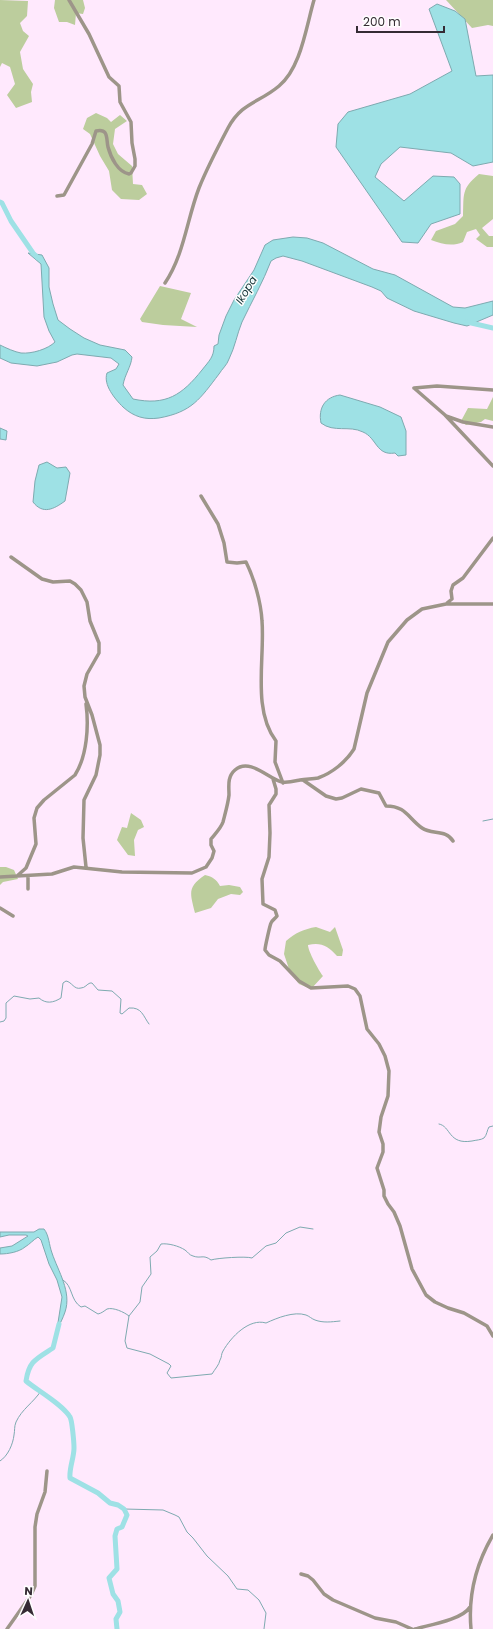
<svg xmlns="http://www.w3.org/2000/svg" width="493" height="1629" viewBox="0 0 493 1629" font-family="Poppins,sans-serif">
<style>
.green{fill:#bccd9d}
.water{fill:#9ee1e5;stroke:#7eaab0}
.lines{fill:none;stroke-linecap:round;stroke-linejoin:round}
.stream{stroke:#7eaab0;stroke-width:1}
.river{stroke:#9ee1e5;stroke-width:5}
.minor{stroke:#9d9589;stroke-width:3.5}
.labels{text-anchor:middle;stroke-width:3;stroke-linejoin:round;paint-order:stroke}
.water-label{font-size:11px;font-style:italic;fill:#0f3133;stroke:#fefefe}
</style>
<rect width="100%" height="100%" fill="#ffe9fd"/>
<path class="green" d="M0 0 28 1 27 16 20 23 23 31 29 36 20 52 23 69 33 84 31 92 32 102 16 108 7 95 15 84 10 67 2 63 0 67Z
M55 0H83L85 8 83 14 76 13 75 25 67 22H59L54 8Z
M446 0H493V26L488 25 472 28Z
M96 113 107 118 111 122 120 115 127 121 115 129 113 144 118 154 132 166 133 184 142 185 147 194 139 200 121 199 112 190 109 171 100 156 90 134 83 129 87 118Z
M479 174 493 176V219L482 228 489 236H493V247H487L476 239 480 235 476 229 467 232 463 242C452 247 442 244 431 240L436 231 455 224 463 216C464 194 461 189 479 174Z
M160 286 191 293 181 319 197 327 163 325 142 322 140 319Z
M493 397V421L485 419 481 422 466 425 461 421 468 408 487 409Z
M131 813 141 820 144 827 138 830 134 840 135 856 128 855 117 840 122 827 127 828Z
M0 867H6L14 870 18 879 3 882 0 885Z
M205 875C213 877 216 879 220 886L229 885 240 887 243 892 240 895 231 894 218 899 211 908 195 913C190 893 187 887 205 875Z
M316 927 330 932 335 927 343 950 342 956H337C328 946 321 942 308 945 308 951 319 971 323 976L311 989 299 984 290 972 284 954 286 941C295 933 304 929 316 927Z"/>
<path class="water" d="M437 4 455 11 465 19 476 76 493 75V162L473 166 451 153 400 147 381 164 375 177 404 201 433 176 454 177 460 184V214L431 224 418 243 402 242 336 147 338 124 348 112 410 94 452 71 429 9Z
M293 237 307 238 323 243 373 269 395 275 453 307 465 308 493 301V315L467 326 454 323 414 311 387 298 381 291 372 287 302 261 283 256 276 258 271 261C263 282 252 301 242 322 237 334 235 347 229 359 227 365 222 369 219 374 200 399 192 412 159 418 145 420 134 417 123 407 115 399 103 385 107 373L116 369 119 364 111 358 77 354 72 355 57 362 37 366 11 363 0 358V345C6 348 15 352 21 353 32 354 48 349 55 342L49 331 44 317 41 264 28 253 42 255 49 268V287L53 304 58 320 70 329 84 338 100 345 125 350 132 357C131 367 125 374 123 385L133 399C166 406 182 395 202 370 209 361 214 357 214 346L218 344 219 335 226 316 234 300 254 270 265 245 273 240Z
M340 395 380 407 401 417 406 431V455L398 456 395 453C376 456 377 438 363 432 349 425 334 433 321 423 318 408 325 397 340 395Z
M0 428 7 431 6 440 0 439Z
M47 462 57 468 66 467 70 473 65 501C54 509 43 515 33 502L35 481 39 465Z
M39 1229H44C49 1235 49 1245 52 1253 58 1271 72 1292 65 1312 63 1318 60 1324 57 1329L62 1297 57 1280 49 1264 41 1240 38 1237C33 1240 30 1244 25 1247 19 1252 8 1254 0 1254V1248L12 1246 28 1236 26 1235H9L0 1237V1232H34Z"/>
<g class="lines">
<path class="stream" d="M483 821 493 819
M0 1022 4 1021 6 1018V1003L14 996 30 999 39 998C46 1004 53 1003 61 998L63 983 66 981C72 982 74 990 81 988 85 988 87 984 90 983H92L98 990 112 991 121 999 120 1013 122 1014 129 1008C142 1007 143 1016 149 1024
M439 1124C451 1126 448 1145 472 1141 476 1140 481 1140 484 1138 487 1135 487 1130 489 1127L493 1126
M63 1280C73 1286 70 1300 81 1307L85 1306 98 1314C102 1313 104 1311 107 1309 113 1307 124 1312 129 1316L125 1341 127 1348 150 1354 169 1364 171 1366 167 1373 171 1378 212 1374C215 1369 219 1365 220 1360 222 1357 221 1354 223 1351 231 1337 249 1318 266 1323 277 1318 294 1311 306 1315 309 1316 312 1319 315 1320 323 1323 331 1322 340 1321
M129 1316 140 1302 142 1287 151 1274 150 1257 157 1251 161 1244C168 1243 179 1246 185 1250 188 1252 189 1255 193 1256 201 1259 203 1254 211 1260 217 1258 246 1256 252 1258L266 1246 276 1243 286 1233 300 1227 313 1229
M0 1461C8 1456 13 1444 14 1435 15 1430 14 1427 16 1422 22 1409 33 1403 41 1391
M124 1509 163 1510 175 1515 179 1517 187 1532 193 1538 207 1556 228 1576 237 1589 248 1590 259 1600 266 1613 264 1629"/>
<path class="river" d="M0 202 2 203 11 221 33 253 37 257
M467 322 493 328
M59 1324 53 1348C36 1359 29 1361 26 1381 38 1391 62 1404 70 1417 72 1420 74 1442 74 1448 74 1458 69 1468 70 1478L98 1493 110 1503 118 1505 124 1509 127 1515 122 1527 117 1529 115 1536 117 1569 109 1578 113 1594 118 1601 120 1612 116 1619 117 1629"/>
<path class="minor" d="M57 196 64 195 92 144 96 131C109 128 106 139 108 147 111 158 118 172 129 174L131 173 135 166V159L132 143 131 122 120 102 119 86 109 77 89 34 69 0
M165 283C184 255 187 219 199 188 207 168 218 147 228 128 242 102 259 103 279 86 301 68 306 27 314 0
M414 388 445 415 493 466
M414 388 437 386 493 390
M446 416 463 422 493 427
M201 496 218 524 224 543 227 562 237 563 246 562C254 578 261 602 262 621 265 658 252 710 276 741L275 762 283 783
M11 557 42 579 53 582 70 581 75 584 81 590 87 602 90 621 99 643V653L87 674 84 686 85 697 92 715 100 745V755L96 775 84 800 83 838 86 867
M447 603 452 599 451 591 453 585 463 578 493 538
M273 779 276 789V794L269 805 270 833 269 857 262 879 263 904 275 910 277 916C275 919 272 920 271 923 270 925 265 947 265 950L269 955 280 961 299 981 311 988 348 986 355 989 360 996 367 1029 379 1044 385 1056 389 1071 388 1096 381 1117 379 1132 383 1144V1152L377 1168 384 1190V1196L388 1204 394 1212 400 1226 412 1269 426 1295 435 1302 448 1308 464 1313 487 1326 493 1336
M303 780 326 796 336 799 342 798 361 789 379 793 386 806C406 806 408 818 422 828 432 835 446 829 453 841
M17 876 26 868 36 844 34 818 37 808 44 800 75 775C87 756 89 726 86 704
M28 876V889
M0 877 52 874 74 867 122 872 192 873 206 867 212 858 214 851 211 845V839C215 834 221 828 223 822 225 814 228 804 229 795 229 786 227 777 235 770 250 757 270 780 282 782 288 783 295 781 300 780 306 779 313 779 318 778 332 773 346 762 354 749L367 693 388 642 407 620 422 609 446 604H493
M0 908 13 916
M301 1574 308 1576 313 1580 324 1594 333 1600 375 1618 396 1622 412 1629
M7 1629 31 1595 35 1586V1527L37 1514 45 1492 47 1471
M415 1629C429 1625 462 1620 470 1607
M471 1629C468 1596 476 1564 493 1535"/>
</g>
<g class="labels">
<g class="water-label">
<text transform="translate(246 290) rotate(-59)" y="4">Ikopa</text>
</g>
</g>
<g transform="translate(28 1601) rotate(3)" stroke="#fefefe" stroke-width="3" paint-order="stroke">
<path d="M0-3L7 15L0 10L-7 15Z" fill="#352b34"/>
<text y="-6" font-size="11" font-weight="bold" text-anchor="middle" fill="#352b34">N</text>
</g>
<path d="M357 26v6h87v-6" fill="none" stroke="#352b34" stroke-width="2"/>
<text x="363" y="26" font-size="12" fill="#352b34" stroke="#fefefe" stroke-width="3" paint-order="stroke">200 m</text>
</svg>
